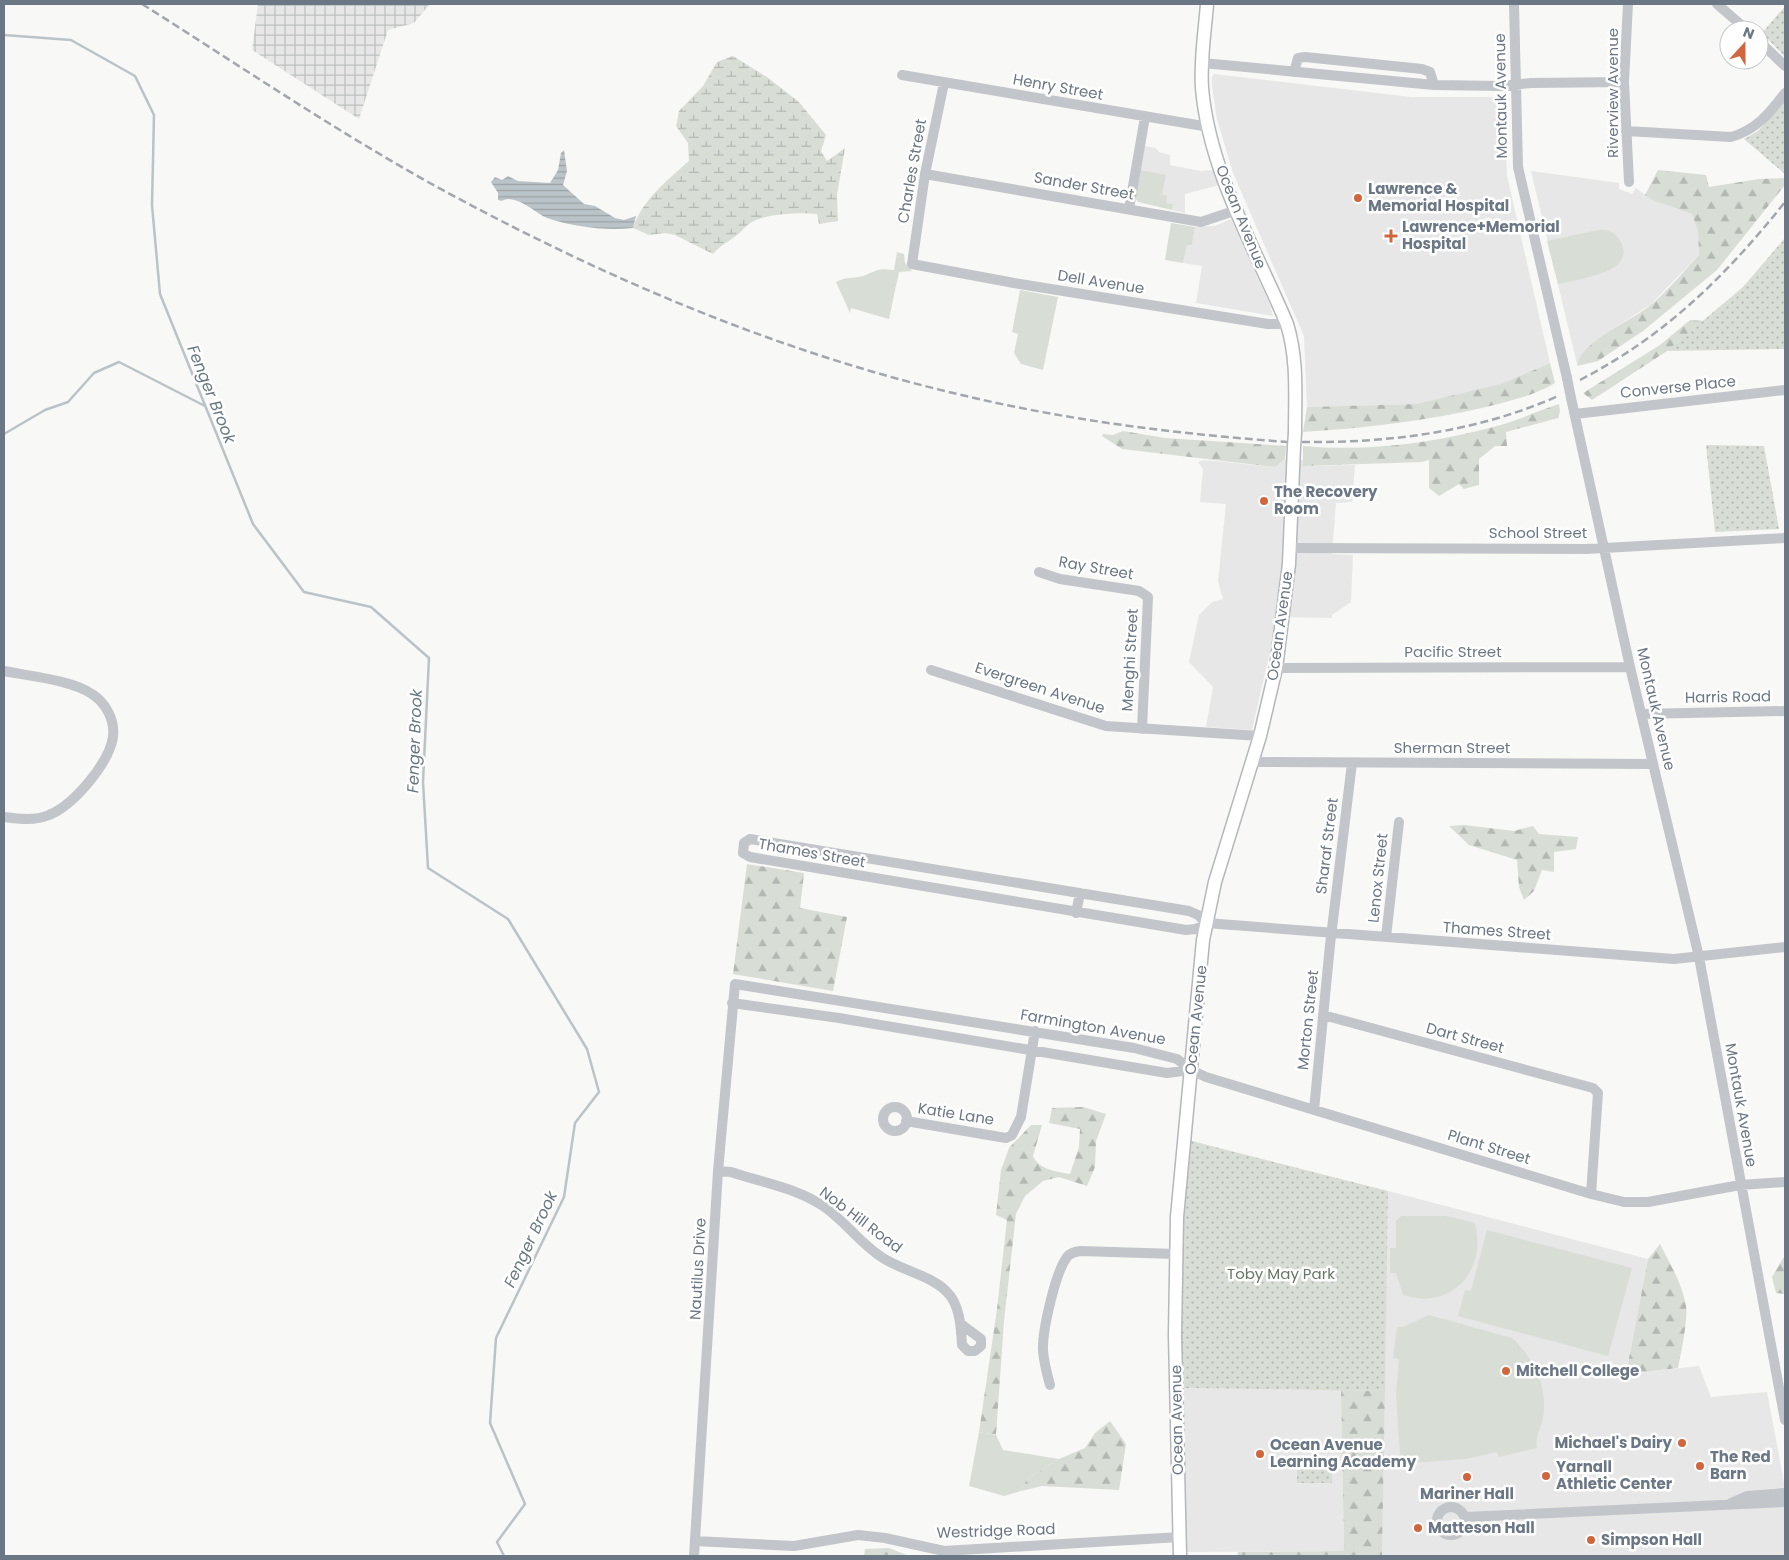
<svg xmlns="http://www.w3.org/2000/svg" width="1789" height="1560" viewBox="0 0 1789 1560" font-family="Poppins,sans-serif">
<style>
.built{fill:#e6e7e6}
.industrial{fill:url(#industrial-grid)}
.green{fill:#d8ddd6}
.forest{fill:url(#forest-firs)}
.wetland{fill:url(#wetland-marsh)}
.park{fill:url(#park-dots)}
.water{fill:url(#water-rules)}
.lines{fill:none;stroke-linecap:round;stroke-linejoin:round}
.stream{stroke:#bac3c7;stroke-width:2.5}
.major-casing{stroke:#b4b7bb;stroke-width:15}
.minor{stroke:#c2c5c9;stroke-width:10}
.major{stroke:#fff;stroke-width:12}
.rail{stroke:#a2a7ad;stroke-width:2.5;stroke-dasharray:8 4;stroke-linecap:butt}
.major-bridge-casing{stroke:#b4b7bb;stroke-width:15;stroke-linecap:butt}
.minor-bridge{stroke:#c2c5c9;stroke-width:10}
.major-bridge{stroke:#fff;stroke-width:12}
.poi-dot{fill:#d1663e;stroke:#fff;stroke-width:2}
.labels{text-anchor:middle;stroke-width:5;stroke-linejoin:round;paint-order:stroke}
.street-label{font-size:15px;fill:#6b7784;stroke:#fff}
.poi-label{font-size:15px;font-weight:bold;fill:#6b7784;stroke:#fff;text-anchor:start}
.park-label{font-size:15px;fill:#677765;stroke:#fff}
.water-label{font-size:16px;font-style:italic;fill:#67777f;stroke:#fff}
</style>
<defs>
<pattern id="industrial-grid" width="8" height="8" patternUnits="userSpaceOnUse" patternTransform="scale(1.25)"><rect width="8" height="8" fill="#e6e7e6"/><path d="M0 4h8M4 0v8" fill="none" stroke="#bec0c0"/></pattern>
<pattern id="forest-firs" width="22" height="20" patternUnits="userSpaceOnUse" patternTransform="scale(1.25)"><rect width="22" height="20" fill="#d8ddd6"/><path d="M5 1l3.5 6h-7zM16 11l3.5 6h-7z" fill="#b3b8b3"/></pattern>
<pattern id="wetland-marsh" width="20" height="14" patternUnits="userSpaceOnUse" patternTransform="scale(1.25)"><rect width="20" height="14" fill="#d8ddd6"/><path d="M1 5h8M5 5V1M11 12h8M15 12V8" fill="none" stroke="#b3b8b3"/></pattern>
<pattern id="park-dots" width="8" height="8" patternUnits="userSpaceOnUse" patternTransform="scale(1.25)"><rect width="8" height="8" fill="#d8ddd6"/><path d="M2 2h.1M6 6h.1" fill="none" stroke="#b3b8b3" stroke-width="1.8" stroke-linecap="round"/></pattern>
<pattern id="water-rules" width="6" height="5" patternUnits="userSpaceOnUse" patternTransform="scale(1.25)"><rect width="6" height="5" fill="#bac3c7"/><path d="M0 2.5h6" fill="none" stroke="#9ba3a7"/></pattern>
</defs>
<rect width="100%" height="100%" fill="#f8f8f6"/>
<path class="built" d="M1214 74 1411 97H1504L1507 176 1550 363 1499 385 1416 404 1307 407 1304 336 1233 173 1217 119 1212 86V77Z
M1143 146 1156 148 1159 152 1170 155V165L1201 171 1214 170 1219 185 1185 194V213L1172 210 1173 204 1166 203 1162 195 1139 170Z
M1531 171 1619 183V189L1632 194 1636 188 1652 200 1692 214 1698 231 1699 255 1650 305 1609 331 1585 351 1577 364Z
M1231 219 1270 305 1273 316 1196 303 1202 266 1183 263 1187 244 1192 245 1195 227 1215 226Z
M1285 459 1303 460V466L1355 465 1352 502 1336 503 1332 554 1353 555 1351 602 1332 615V618L1278 617 1252 730 1206 727 1213 687 1189 662 1199 615 1212 602 1223 599 1218 581 1226 504 1200 502 1203 469 1198 462 1204 460 1275 467Z
M1388 1191 1648 1259 1626 1374 1699 1366 1711 1397 1767 1392 1785 1488V1556H1382Z
M1177 1388 1341 1390 1344 1551 1180 1552Z"/>
<path class="industrial" d="M258 4H430L414 23 388 30 359 119 252 50Z"/>
<path class="green" d="M1139 170 1166 175 1162 195 1167 196 1166 203 1173 204 1172 210 1138 202 1135 198Z
M1171 223 1195 227 1192 245H1187L1183 263 1165 260Z
M1598 230C1607 229 1614 232 1619 239 1641 273 1577 279 1558 284L1547 241Z
M897 252 904 254 905 263 912 271 899 272 889 319 851 308 850 313 836 282C847 276 853 279 863 276 879 270 876 268 894 270Z
M1020 290 1058 297 1043 370 1021 364 1014 353 1018 334 1012 332Z
M1401 1216H1446L1475 1223C1487 1270 1452 1311 1403 1295L1396 1273H1390V1248H1396V1221Z
M1487 1230 1632 1268 1608 1356 1458 1316 1465 1290 1471 1291Z
M1429 1315 1512 1338C1535 1359 1548 1387 1543 1418 1541 1428 1534 1439 1537 1448L1499 1457 1497 1452 1465 1459 1411 1463 1400 1454 1396 1394 1399 1359 1393 1358 1397 1327H1403Z
M979 1432 996 1435 1003 1450 1059 1459 1027 1479 1021 1491 1004 1496 969 1486Z"/>
<path class="forest" d="M1658 170 1706 175 1709 187 1759 179 1785 178V185L1717 270 1643 331 1598 361 1577 366C1579 345 1622 324 1638 314 1661 300 1680 275 1699 255L1698 231 1692 214 1652 200 1645 195Z
M1690 320 1703 321 1667 351 1592 400 1583 393 1660 345Z
M1550 363 1555 383C1533 396 1510 401 1486 407 1426 421 1365 428 1303 432L1307 407 1416 404 1501 384Z
M1559 404 1560 411 1558 418 1506 432 1507 446H1495L1479 459V485L1464 489 1459 484 1439 496 1429 488V460L1422 462 1303 466V446C1368 452 1435 443 1497 426 1518 420 1538 411 1559 404Z
M1123 431 1165 438 1286 446 1285 459 1275 467 1122 449 1102 436 1103 434 1113 435Z
M1464 825 1514 831 1533 826 1539 834 1578 837 1576 849 1554 852V872L1542 870 1534 891 1524 900 1519 887 1517 860 1469 845 1449 826Z
M747 864 804 873 800 908 847 917 833 991 733 974Z
M1083 1107 1106 1114 1096 1141 1095 1167 1087 1186 1059 1177 1043 1181 1025 1196 1016 1214 1004 1321 996 1435 979 1432 997 1309 1007 1220 996 1215 1001 1170 1009 1148 1031 1125H1042L1033 1156C1039 1170 1056 1171 1070 1174L1079 1147 1080 1129 1049 1123 1052 1108Z
M1660 1244C1670 1264 1682 1283 1686 1306 1688 1321 1681 1352 1678 1368L1626 1374 1648 1259Z
M1783 1258H1785V1294L1776 1293 1772 1277Z
M1341 1390 1385 1391 1382 1556H1237L1238 1552 1344 1551Z
M1110 1421 1126 1444 1119 1490 1042 1486 1021 1491 1027 1479 1059 1459 1085 1448 1095 1433Z
M889 1548 909 1556H864L865 1549Z"/>
<path class="wetland" d="M733 56 767 77 799 102 826 135 821 151 827 161 845 148 837 195 838 221 819 224 817 214C801 212 765 214 752 222 746 225 742 231 737 235 727 243 723 243 713 254L675 235 665 233 649 235 633 228C641 202 668 179 689 161L688 143 676 126 679 111 703 86 717 62Z"/>
<path class="park" d="M1785 6V57L1762 33Z
M1785 100V174L1744 139 1758 131Z
M1785 238V349L1667 351 1743 287Z
M1706 445 1764 446 1779 529 1715 532Z
M1184 1139 1388 1191 1385 1391 1177 1388Z
M1332 1464V1483H1297V1469H1304L1305 1465Z"/>
<path class="water" d="M564 150 567 171 563 185 584 204 595 206 615 218 624 220 636 216 633 228C605 231 574 227 547 218 535 213 524 200 509 199 504 199 503 202 498 200V193L491 182 495 177 502 180 508 176 518 181 550 183 558 170 561 153Z"/>
<g class="lines">
<path class="stream" d="M4 35 71 40 135 76 154 115 152 205 160 294 253 524 304 592 371 607 429 658 423 782 428 868 508 919 587 1049 599 1092 575 1123 564 1197 496 1338 490 1423 525 1504 497 1542 504 1556
M4 434 45 410 68 402 94 373 119 362 205 406"/>
<defs>
<path id="major" d="M1207 4C1205 31 1200 60 1202 88 1209 171 1255 248 1287 324 1298 360 1295 396 1295 433
M1180 1556 1175 1335 1177 1217 1203 940 1215 882 1260 736 1276 668 1289 564 1294 446"/>
</defs>
<use href="#major" class="major-casing"/>
<path class="minor" d="M1514 4 1518 167 1567 378
M1628 4 1624 82 1629 182
M1717 4 1747 30
M1759 41 1785 66
M1203 63 1434 85 1501 86 1531 83 1624 82
M1294 72 1298 58 1305 57 1422 69 1430 72 1434 85
M902 75 1209 127
M944 83 925 174 912 264 1014 283 1268 324H1287
M1626 131 1731 137C1756 130 1770 113 1785 93
M925 174 1201 222 1237 210
M1129 209 1145 117
M1571 398 1630 667 1699 957 1785 1420
M1575 414 1785 390
M1290 548 1586 549 1785 538
M1039 572 1060 579 1139 591 1148 597 1142 729
M1276 668 1630 667
M931 670 1106 726 1260 736
M4 671C29 676 72 680 92 694 106 703 115 720 113 737 109 763 74 805 49 815 35 821 19 819 4 817
M1641 714 1785 711
M1252 762 1653 764
M1076 913 1080 893
M1206 923 1198 915 1189 911 750 839 744 843 743 853 750 857 1186 930 1196 929 1206 923 1674 959 1785 947
M1386 937 1399 822
M732 1003 839 1018 1167 1073 1191 1070
M1323 1015 1593 1088 1598 1093 1591 1194
M883 1119a12 12 0 1 1 24 0a12 12 0 1 1-24 0Z
M1314 1110 1330 945 1352 763
M906 1121 1006 1138 1012 1135 1021 1117 1035 1031
M718 1171 731 1172C760 1182 797 1188 823 1206 844 1220 859 1242 880 1256 899 1270 931 1275 947 1292 960 1305 961 1327 962 1345L968 1351H975L981 1346V1339L961 1324
M1050 1385C1047 1374 1044 1363 1043 1351 1042 1332 1055 1273 1067 1257 1070 1253 1074 1252 1080 1251L1176 1254
M1731 1503 1747 1496 1785 1493
M1437 1521a14 14 0 1 1 28 0a14 14 0 1 1-28 0Z
M1465 1517 1785 1502
M695 1541 794 1546 858 1535 885 1538 944 1551 1180 1537
M694 1556 718 1171 735 984 1134 1048 1177 1059 1191 1070 1206 1077 1591 1194 1624 1202H1648L1740 1185 1785 1182"/>
<use href="#major" class="major"/>
<path class="rail" d="M142 4C237 64 330 127 428 182 597 275 778 353 966 396 1071 421 1179 434 1287 442
M1580 380C1665 336 1726 276 1785 202
M1302 442C1390 443 1477 432 1558 396"/>
<defs>
<path id="major-bridge" d="M1294 446 1295 433"/>
</defs>
<use href="#major-bridge" class="major-bridge-casing"/>
<path class="minor-bridge" d="M1567 378 1571 398"/>
<use href="#major-bridge" class="major-bridge"/>
</g>
<g class="poi-dot">
<circle cx="1358" cy="198" r="5"/>
<path d="M1388.5 228.5h5v5h5v5h-5v5h-5v-5h-5v-5h5z"/>
<circle cx="1264" cy="501" r="5"/>
<circle cx="1506" cy="1371" r="5"/>
<circle cx="1682" cy="1443" r="5"/>
<circle cx="1260" cy="1454" r="5"/>
<circle cx="1700" cy="1466" r="5"/>
<circle cx="1546" cy="1476" r="5"/>
<circle cx="1467" cy="1477" r="5"/>
<circle cx="1418" cy="1528" r="5"/>
<circle cx="1591" cy="1540" r="5"/>
</g>
<g class="labels">
<g class="street-label">
<text transform="translate(1058 87) rotate(10)" y="5">Henry Street</text>
<text transform="translate(1613 93) rotate(-90)" y="5">Riverview Avenue</text>
<text transform="translate(1501 96) rotate(-91)" y="5">Montauk Avenue</text>
<text transform="translate(912 171) rotate(-80)" y="5">Charles Street</text>
<text transform="translate(1084 186) rotate(10)" y="5">Sander Street</text>
<text transform="translate(1241 217) rotate(68)" y="5">Ocean Avenue</text>
<text transform="translate(1101 282) rotate(9)" y="5">Dell Avenue</text>
<text transform="translate(1678 387) rotate(-6)" y="5">Converse Place</text>
<text x="1538" y="538">School Street</text>
<text transform="translate(1096 568) rotate(10)" y="5">Ray Street</text>
<text transform="translate(1280 626) rotate(-82)" y="5">Ocean Avenue</text>
<text x="1453" y="657">Pacific Street</text>
<text transform="translate(1130 660) rotate(-87)" y="5">Menghi Street</text>
<text transform="translate(1040 688) rotate(18)" y="5">Evergreen Avenue</text>
<text transform="translate(1728 697) rotate(-1)" y="5">Harris Road</text>
<text transform="translate(1656 709) rotate(77)" y="5">Montauk Avenue</text>
<text x="1452" y="753">Sherman Street</text>
<text transform="translate(1327 846) rotate(-83)" y="5">Sharaf Street</text>
<text transform="translate(812 853) rotate(10)" y="5">Thames Street</text>
<text transform="translate(1378 878) rotate(-84)" y="5">Lenox Street</text>
<text transform="translate(1497 931) rotate(4)" y="5">Thames Street</text>
<text transform="translate(1196 1020) rotate(-84)" y="5">Ocean Avenue</text>
<text transform="translate(1308 1020) rotate(-84)" y="5">Morton Street</text>
<text transform="translate(1093 1027) rotate(10)" y="5">Farmington Avenue</text>
<text transform="translate(1465 1038) rotate(15)" y="5">Dart Street</text>
<text transform="translate(1741 1105) rotate(80)" y="5">Montauk Avenue</text>
<text transform="translate(956 1114) rotate(9)" y="5">Katie Lane</text>
<text transform="translate(1489 1147) rotate(17)" y="5">Plant Street</text>
<text transform="translate(861 1220) rotate(37)" y="5">Nob Hill Road</text>
<text transform="translate(698 1269) rotate(-87)" y="5">Nautilus Drive</text>
<text transform="translate(1177 1420) rotate(-91)" y="5">Ocean Avenue</text>
<text transform="translate(996 1531) rotate(-2)" y="5">Westridge Road</text>
</g>
<g class="poi-label">
<text x="1368" y="194">Lawrence &amp;<tspan x="1368" dy="17">Memorial Hospital</tspan></text>
<text x="1402" y="232">Lawrence+Memorial<tspan x="1402" dy="17">Hospital</tspan></text>
<text x="1274" y="497">The Recovery<tspan x="1274" dy="17">Room</tspan></text>
<text x="1516" y="1376">Mitchell College</text>
<text x="1672" y="1448" text-anchor="end">Michael's Dairy</text>
<text x="1270" y="1450">Ocean Avenue<tspan x="1270" dy="17">Learning Academy</tspan></text>
<text x="1710" y="1462">The Red<tspan x="1710" dy="17">Barn</tspan></text>
<text x="1556" y="1472">Yarnall<tspan x="1556" dy="17">Athletic Center</tspan></text>
<text x="1467" y="1499" text-anchor="middle">Mariner Hall</text>
<text x="1428" y="1533">Matteson Hall</text>
<text x="1601" y="1545">Simpson Hall</text>
</g>
<g class="park-label">
<text x="1281" y="1279">Toby May Park</text>
</g>
<g class="water-label">
<text transform="translate(212 394) rotate(68)" y="6">Fenger Brook</text>
<text transform="translate(414 741) rotate(-88)" y="6">Fenger Brook</text>
<text transform="translate(530 1239) rotate(-65)" y="6">Fenger Brook</text>
</g>
</g>
<rect width="1789" height="1560" fill="none" stroke="#6b7784" stroke-width="10"/>
<g transform="translate(1744 45) rotate(21)"><circle r="24" fill="#ffffff" stroke="#c4c9ce"/>
<path d="M0-4L9 19L0 12L-9 19Z" fill="#d1663e"/>
<text y="-8" font-size="14" font-weight="bold" text-anchor="middle" fill="#6b7784">N</text>
</g>
</svg>
